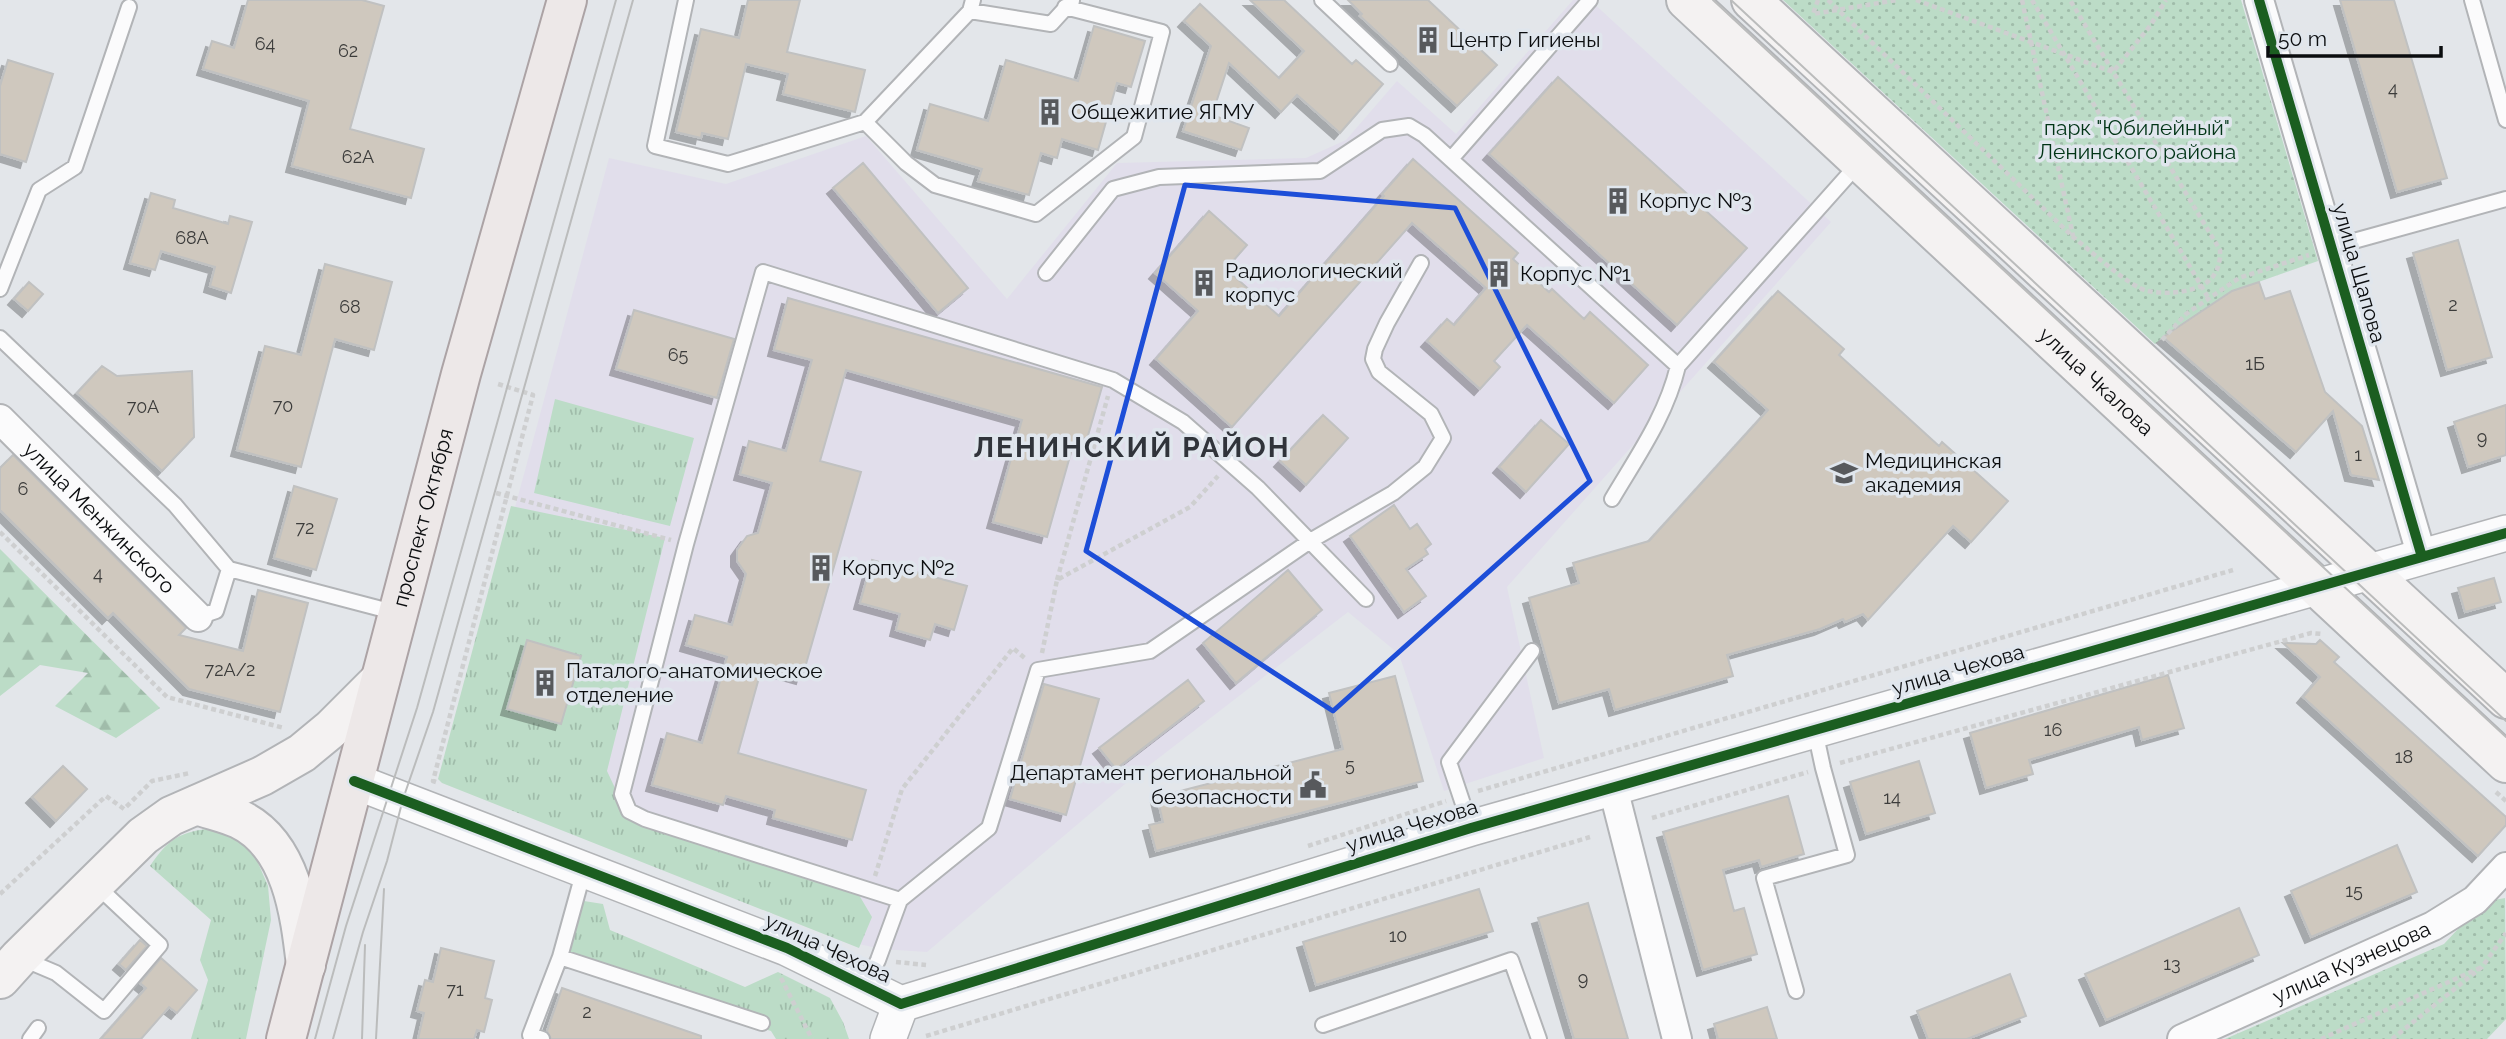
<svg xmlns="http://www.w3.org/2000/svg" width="2506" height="1039" viewBox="0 0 2506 1039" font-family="Raleway,sans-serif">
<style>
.medical{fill:#e1deeb}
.grass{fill:url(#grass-tufts)}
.forest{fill:url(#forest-firs)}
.park{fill:url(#park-dots)}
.building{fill:#cfc8be;stroke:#c0c1c1;stroke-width:2;filter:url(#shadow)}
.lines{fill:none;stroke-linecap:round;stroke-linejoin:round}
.service-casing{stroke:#b2b4b7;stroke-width:18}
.minor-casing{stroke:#b2b4b7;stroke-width:32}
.tertiary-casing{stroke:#b2b4b7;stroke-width:38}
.secondary-casing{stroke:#b2b4b7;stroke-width:42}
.primary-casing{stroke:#aca3a5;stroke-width:42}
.path{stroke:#cecfd0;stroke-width:4.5;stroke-dasharray:5 3.5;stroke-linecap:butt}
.service{stroke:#fbfbfc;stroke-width:14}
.minor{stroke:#fbfbfc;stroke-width:28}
.tertiary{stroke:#fbfbfc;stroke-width:35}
.secondary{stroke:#f4f2f2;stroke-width:38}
.primary{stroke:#ede8e8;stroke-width:38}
.tram{stroke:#bbbcbc;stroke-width:2}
.cycleway-casing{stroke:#e0e6ed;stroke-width:15}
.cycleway{stroke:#1b5e20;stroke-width:10}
.marked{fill:none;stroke:#1d4ed8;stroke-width:5;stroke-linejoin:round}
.labels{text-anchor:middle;stroke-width:7;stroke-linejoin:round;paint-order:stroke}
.number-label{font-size:18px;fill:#3c3c3b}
.poi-label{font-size:21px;fill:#0b0d0f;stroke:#e0e6ed;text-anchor:start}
.park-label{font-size:21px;fill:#013416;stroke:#e0e6ed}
.street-label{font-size:21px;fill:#0b0d0f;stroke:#e0e6ed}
.district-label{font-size:28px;font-weight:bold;letter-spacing:2px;fill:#30343a;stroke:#e0e6ed}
</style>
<defs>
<pattern id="grass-tufts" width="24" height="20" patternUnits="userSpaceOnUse" patternTransform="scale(1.75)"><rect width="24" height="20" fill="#bcdcc7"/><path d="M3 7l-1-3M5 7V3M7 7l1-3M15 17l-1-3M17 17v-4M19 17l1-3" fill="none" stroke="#a0bcaa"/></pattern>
<pattern id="forest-firs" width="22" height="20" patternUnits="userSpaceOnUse" patternTransform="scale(1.75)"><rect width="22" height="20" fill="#bcdcc7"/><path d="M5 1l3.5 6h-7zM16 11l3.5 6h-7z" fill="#a0bcaa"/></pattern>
<pattern id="park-dots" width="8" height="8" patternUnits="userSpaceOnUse" patternTransform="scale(1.75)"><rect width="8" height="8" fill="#bcdcc7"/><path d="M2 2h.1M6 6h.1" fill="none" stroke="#a0bcaa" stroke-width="1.8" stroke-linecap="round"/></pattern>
<filter id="shadow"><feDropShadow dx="-6" dy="6" stdDeviation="0" flood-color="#0004"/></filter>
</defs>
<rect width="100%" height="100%" fill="#e3e6ea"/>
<path class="medical" d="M1573 0H1590L1831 222 1507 587 1544 758 1444 791 1399 654 1348 612 1125 784 927 952 881 949 859 944 442 779 609 158 726 184 866 136 1007 299 1117 163 1306 158 1346 140 1397 81 1456 134Z"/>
<path class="grass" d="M555 399 694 438 670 526 534 493Z
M511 506 665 538 607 771 629 818 859 895 872 917 859 948 442 783 438 779Z
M213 828 236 837 256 858 268 886 271 920 246 1039H191L208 980 200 960 211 920 150 866C169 838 180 832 213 828Z
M584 901 603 904 610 930 745 987 778 972 830 998 843 1022 849 1039H776L771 1031 565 966Z"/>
<path class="forest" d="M0 549 160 708 116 738 55 706 88 673 40 665 0 696Z"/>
<path class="park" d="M1783 0H2241L2318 261 2233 291 2192 321 2163 337 2155 344Z
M2505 898 2506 1019 2487 1039H2225L2444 944 2483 902Z"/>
<path class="building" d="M248 0H362L384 6 350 129 424 149 411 198 292 166 309 101 203 69 212 41 234 48Z
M748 0H800L787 52 865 70 855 112 783 94 788 74 746 64 728 139 702 133 701 138 676 132 701 29 739 38Z
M1250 0H1284L1352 64 1356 60 1383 84 1340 133 1297 95 1281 112 1229 63 1212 115 1249 128 1241 150 1183 131 1211 46 1184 21 1200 4 1279 78 1304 51Z
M1348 0H1428L1497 65 1457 106 1360 16 1362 14Z
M2340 0H2394L2447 178 2397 192Z
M1094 26 1145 41 1131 87 1117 83 1098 150 1062 139 1057 158 1041 153 1029 195 978 181 982 169 917 150 930 104 988 121 1006 60 1078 81Z
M8 60 53 74 26 162 0 154V86Z
M1558 77 1747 248 1677 325 1489 154Z
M1413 159 1518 253 1513 259 1549 292 1552 289 1584 319 1590 312 1648 365 1614 403 1527 325 1494 361 1500 367 1480 389 1427 341 1447 319 1454 325 1486 288 1412 223 1232 427 1156 359 1198 311 1155 273 1209 211 1247 245 1226 269 1279 316 1384 196 1382 194Z
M863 163 968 288 938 313 833 188Z
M151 193 175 200 173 208 228 224 230 216 252 222 231 293 210 286 215 267 161 251 155 270 130 263Z
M2458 240 2492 357 2447 370 2413 253Z
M325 264 392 282 374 350 335 339 301 467 237 450 265 346 301 355Z
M29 282 43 294 28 311 14 299Z
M2259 282 2265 299 2290 291 2325 392 2362 426 2379 480 2351 475 2333 411 2296 452 2163 337 2232 291Z
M1778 291 1844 349 1839 355 1939 446 1942 442 2008 501 1971 542 1953 526 1868 620 1863 614 1845 622 1843 619 1820 629 1727 655 1733 676 1615 710 1609 689 1559 703 1529 598 1579 583 1573 563 1649 541 1768 410 1714 362Z
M788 298 1102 387 1087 439 1076 435 1047 537 993 522 1022 420 846 370 820 461 861 472 833 570 802 678 762 667 738 753 866 790 852 840 773 818 775 810 726 796 723 805 652 785 667 733 702 743 727 657 686 645 695 615 732 625 746 574 737 561V550L747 536 758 533 772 483 740 474 749 441 786 451 812 360 774 350Z
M634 310 734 339 717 398 616 369Z
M102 366 117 376 192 371 194 437 162 471 77 393Z
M2506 405V455L2468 467 2454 422Z
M1323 415 1348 438 1306 485 1280 461Z
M1541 420 1569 444 1526 492 1499 467Z
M13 455 186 628 179 635 243 651 258 590 308 603 280 712 189 689 113 613 108 618 0 510V468Z
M294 486 337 499 316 570 274 558Z
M1394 505 1410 529 1417 524 1431 544 1425 549 1428 554 1406 569 1426 596 1404 612 1350 536Z
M872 560 967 586 954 630 935 624 930 640 896 630 900 614 860 603Z
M1288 570 1322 610 1236 683 1203 643Z
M2494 578 2501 602 2465 612 2458 588Z
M527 640 581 656 561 724 507 709Z
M2320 640 2339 657 2334 662 2506 817V825L2478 856 2303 697 2320 677 2283 643 2316 644Z
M2168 675 2184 728 2142 740 2139 727 2029 760 2033 774 1986 788 1970 733Z
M1395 676 1423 781 1156 851 1149 825 1163 822 1157 797 1343 749 1329 693Z
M1188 680 1204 701 1116 769 1099 748Z
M1044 684 1099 699 1066 815 1010 799Z
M1919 761 1935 813 1866 834 1850 782Z
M63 766 87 789 56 821 32 797Z
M1788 796 1804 854 1761 867 1759 860 1723 870 1734 911 1744 908 1757 954 1703 970 1663 832Z
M2397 845 2417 892 2311 937 2291 891Z
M1479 889 1493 931 1316 985 1303 942Z
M1588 903 1628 1039H1574L1538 918Z
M2239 908 2259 955 2106 1020 2085 974Z
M140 940 147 946 126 970 119 964Z
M441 948 494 961 485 998 492 1000 484 1032 477 1030 474 1039H418L424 1013 417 1011 425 980 433 982Z
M161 958 197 990 177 1013 169 1007 141 1039H101L146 988 140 983Z
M2010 974 2026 1016 1967 1039H1928L1917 1011Z
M562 988 701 1036V1039H551L547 1031Z
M1767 1007 1777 1039H1718L1714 1024Z"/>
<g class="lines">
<defs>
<path id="service" d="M686 0 655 146 728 164 865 122 970 11
M973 0 970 11 1051 24 1072 1
M1322 0 1390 64
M2472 0 2506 120
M865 122 906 163 935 185 1036 214 1134 137 1162 32 1065 7
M1451 159 1590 0
M2332 247 2506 199
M1046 273 1113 189 1159 177 1320 171 1382 130 1409 126 1424 135 1678 366C1666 416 1638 455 1612 499
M0 289 39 190 75 167 129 7
M0 338 175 505 229 569
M1678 366 1859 163
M198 617 216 611 229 569 397 613
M1471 828 1449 762 1532 651
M584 870 560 957 762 1023
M900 900 989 828 1038 670 1150 651 1310 541 1393 493 1425 467 1443 438 1431 414 1379 372 1373 359 1375 349 1387 323 1421 263
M23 959 56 973 104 1011 160 945 97 886
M866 985 878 960 900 900 645 819 629 811 622 794 686 544 763 272 1113 380 1183 422 1258 488 1366 599
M1796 991 1764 878 1847 855 1823 768 1815 731
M1323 1025 1511 960 1539 1039
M30 1039 38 1028
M542 1039 530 1035 560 957"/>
<g id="minor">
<path d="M2259 0 2422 557"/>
<path id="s1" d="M0 419 198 617"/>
<path d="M1613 788 1677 1039"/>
<path id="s2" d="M2182 1039 2433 926 2475 900 2506 867"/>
</g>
<path id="tertiary" d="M354 781 787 948 901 1004 1471 828 2506 533
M888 1039 901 1004"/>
<g id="secondary">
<path id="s3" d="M1686 0 2506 763"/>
<path d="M1751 0 2506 699"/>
<path d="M197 805C211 810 226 813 239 819 292 844 300 914 306 965"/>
<path d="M0 979 19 958 143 836 171 816 262 776 302 753 331 729 380 680"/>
</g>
<g id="primary">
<path id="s4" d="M286 1039 461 374 567 0"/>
</g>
</defs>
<use href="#service" class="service-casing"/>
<use href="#minor" class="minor-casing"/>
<use href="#tertiary" class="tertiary-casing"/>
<use href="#secondary" class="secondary-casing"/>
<use href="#primary" class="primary-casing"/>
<path class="path" d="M1818 0 1813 14 1897 0
M1828 0 2073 237C2090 250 2129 287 2148 291 2165 294 2181 293 2196 288 2214 282 2221 267 2220 250L2070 0
M1916 0 2113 72 2150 26 2166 0
M2022 0 2073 236
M2032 0 2209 299
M2162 340 2186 314 2239 278 2309 255
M496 493 671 540
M0 532 167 697 284 728
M1057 580 1108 396
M1042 653 1057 580 1190 507 1218 476
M1840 763 2311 633 2322 634
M436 782 433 781 533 395 495 383
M1478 791 2233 570
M2496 792 2506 801
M1652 818 1808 772
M1308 846 1446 801
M875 876 902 789 1013 648 1027 660
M0 894 106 796 124 809 152 781 190 773
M896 962 926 965
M781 978 812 1039
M926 1036 1590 837
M2321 1039 2482 967
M2392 1039 2482 967 2506 933"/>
<use href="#service" class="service"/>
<use href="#minor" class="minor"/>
<use href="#tertiary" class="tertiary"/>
<use href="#secondary" class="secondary"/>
<use href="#primary" class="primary"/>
<path class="tram" d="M1713 0 2506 737
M1731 0 2506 721
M315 1039 346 926 417 708 616 0
M333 1039 363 932 387 861 403 799 433 712 633 0
M362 1039 365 945
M376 1039 384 889"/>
<defs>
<path id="cycleway" d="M2259 0 2422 557
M354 781 787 948 901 1004 1471 828 2506 533"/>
</defs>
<use href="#cycleway" class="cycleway-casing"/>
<use href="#cycleway" class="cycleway"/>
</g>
<path class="marked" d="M1185 185 1455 208 1590 481 1333 711 1086 551Z"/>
<defs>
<symbol id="building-bare" viewBox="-9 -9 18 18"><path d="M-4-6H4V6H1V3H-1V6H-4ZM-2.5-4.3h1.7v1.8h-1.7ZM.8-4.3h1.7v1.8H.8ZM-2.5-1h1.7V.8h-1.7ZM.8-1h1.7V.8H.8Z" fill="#57595c" stroke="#e0e6ed" stroke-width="2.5" paint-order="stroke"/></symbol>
<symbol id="university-bare" viewBox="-9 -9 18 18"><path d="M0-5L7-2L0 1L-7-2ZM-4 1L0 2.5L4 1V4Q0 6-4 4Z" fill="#57595c" stroke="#e0e6ed" stroke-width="2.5" paint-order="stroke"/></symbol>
<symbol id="civic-bare" viewBox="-9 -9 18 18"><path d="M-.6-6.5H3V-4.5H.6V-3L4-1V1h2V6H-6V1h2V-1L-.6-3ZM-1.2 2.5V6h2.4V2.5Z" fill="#57595c" stroke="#e0e6ed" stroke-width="2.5" paint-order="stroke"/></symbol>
</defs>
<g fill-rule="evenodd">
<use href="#building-bare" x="1409" y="21" width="38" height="38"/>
<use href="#building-bare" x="1031" y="93" width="38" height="38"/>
<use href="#building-bare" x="1599" y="182" width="38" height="38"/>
<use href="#building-bare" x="1480" y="255" width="38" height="38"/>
<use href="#building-bare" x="1185" y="264" width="38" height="38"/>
<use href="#university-bare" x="1825" y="454" width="38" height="38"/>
<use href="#building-bare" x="802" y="549" width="38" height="38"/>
<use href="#building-bare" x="526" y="664" width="38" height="38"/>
<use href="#civic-bare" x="1294" y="766" width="38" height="38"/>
</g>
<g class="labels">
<g class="number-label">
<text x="265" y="50">64</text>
<text x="348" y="57">62</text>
<text x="2393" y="95">4</text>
<text x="358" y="163">62А</text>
<text x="192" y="244">68А</text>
<text x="2453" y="311">2</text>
<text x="350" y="313">68</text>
<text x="678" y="361">65</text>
<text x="2255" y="370">1Б</text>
<text x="283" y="412">70</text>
<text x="143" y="413">70А</text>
<text x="2482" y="444">9</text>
<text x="2358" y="461">1</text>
<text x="23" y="495">6</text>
<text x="305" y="534">72</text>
<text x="98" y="580">4</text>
<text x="230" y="676">72А/2</text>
<text x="2053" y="736">16</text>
<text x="2404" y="763">18</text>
<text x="1350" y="771">5</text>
<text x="1892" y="804">14</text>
<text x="2354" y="897">15</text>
<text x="1398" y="942">10</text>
<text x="2172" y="970">13</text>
<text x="1583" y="985">9</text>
<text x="455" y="996">71</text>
<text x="587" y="1018">2</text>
</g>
<g class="poi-label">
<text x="1449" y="47">Центр Гигиены</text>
<text x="1071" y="119">Общежитие ЯГМУ</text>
<text x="1639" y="208">Корпус №3</text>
<text x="1225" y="278">Радиологический<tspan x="1225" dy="24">корпус</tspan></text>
<text x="1520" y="281">Корпус №1</text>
<text x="1865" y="468">Медицинская<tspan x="1865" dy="24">академия</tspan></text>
<text x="842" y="575">Корпус №2</text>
<text x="566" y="678">Паталого-анатомическое<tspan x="566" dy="24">отделение</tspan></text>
<text x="1292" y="780" text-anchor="end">Департамент региональной<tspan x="1292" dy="24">безопасности</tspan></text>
</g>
<g class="park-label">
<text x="2137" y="135">парк "Юбилейный"<tspan x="2137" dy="24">Ленинского района</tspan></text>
</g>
<g class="street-label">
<text transform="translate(2359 273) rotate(74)" y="7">улица Щапова</text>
<text dy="7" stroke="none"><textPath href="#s3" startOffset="560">улица Чкалова</textPath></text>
<text dy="7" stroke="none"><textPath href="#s1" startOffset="140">улица Менжинского</textPath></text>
<text dy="7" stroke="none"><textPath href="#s4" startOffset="539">проспект Октября</textPath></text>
<text transform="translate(1958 670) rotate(-16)" y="7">улица Чехова</text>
<text transform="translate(1412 826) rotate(-17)" y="7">улица Чехова</text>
<text transform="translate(828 948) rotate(25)" y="7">улица Чехова</text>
<text dy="7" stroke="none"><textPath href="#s2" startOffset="186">улица Кузнецова</textPath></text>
</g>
<g class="district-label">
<text x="1132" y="457">ЛЕНИНСКИЙ РАЙОН</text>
</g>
</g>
<path d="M2268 46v10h173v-10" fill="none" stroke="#0b0d0f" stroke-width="3.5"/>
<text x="2278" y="46" font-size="21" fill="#0b0d0f" stroke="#e0e6ed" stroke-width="5" paint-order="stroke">50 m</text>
</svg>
